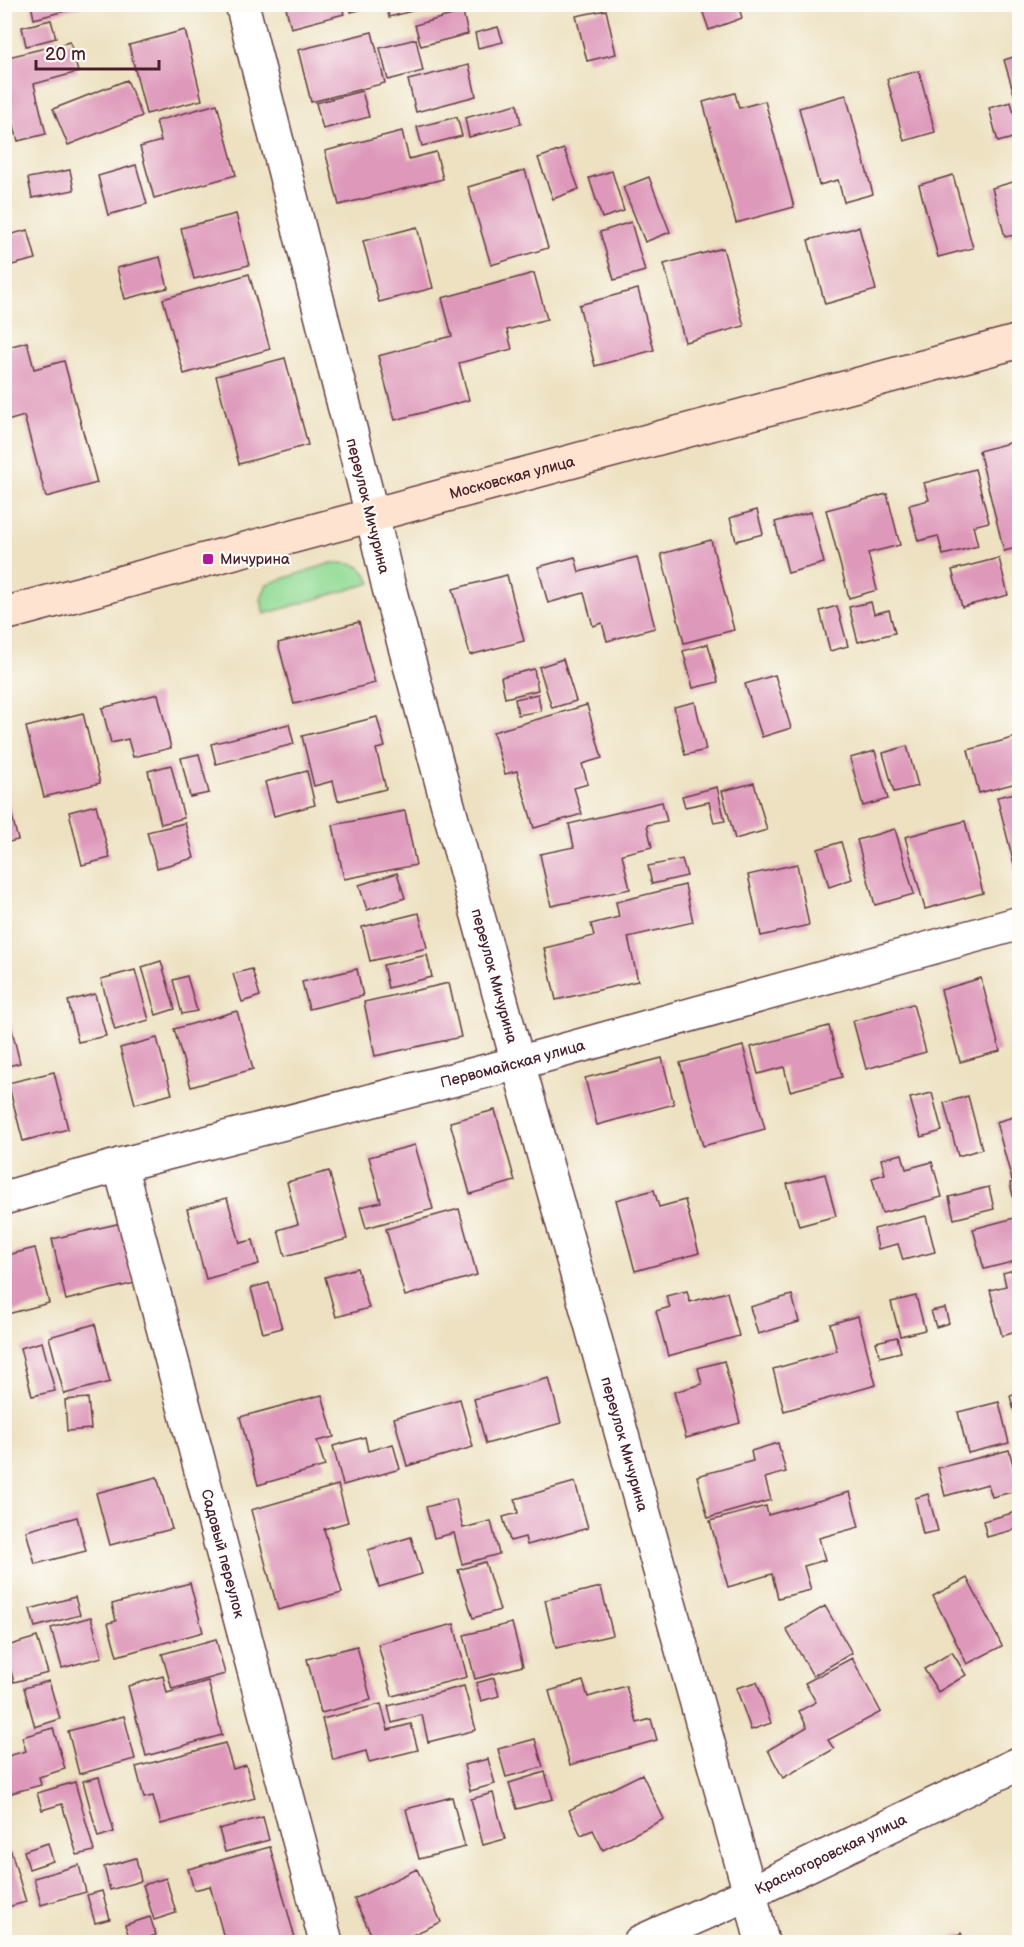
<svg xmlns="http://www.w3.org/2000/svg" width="1024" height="1947" viewBox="0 0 1024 1947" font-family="'Balsamiq Sans',sans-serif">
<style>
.green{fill:#93db95;stroke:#6e7d60;stroke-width:1.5}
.building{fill:#de98ba}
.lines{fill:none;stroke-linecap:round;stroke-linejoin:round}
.minor-casing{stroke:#623c42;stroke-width:36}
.tertiary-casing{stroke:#623c42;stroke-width:36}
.secondary-casing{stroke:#623c42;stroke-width:36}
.minor{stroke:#fff;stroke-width:33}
.tertiary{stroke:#fff;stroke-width:33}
.secondary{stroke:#fee3d1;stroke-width:33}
.poi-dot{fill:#b5179e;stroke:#fdfcf7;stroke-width:2}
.labels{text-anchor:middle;stroke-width:4.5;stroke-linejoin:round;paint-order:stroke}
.street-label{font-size:15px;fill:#4a1f2b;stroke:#fdfcf7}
.poi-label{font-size:15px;fill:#4a1f2b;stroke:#fdfcf7;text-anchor:start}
</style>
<rect width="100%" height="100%" fill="#fdfcf7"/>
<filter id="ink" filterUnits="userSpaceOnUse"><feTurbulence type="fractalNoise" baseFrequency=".0167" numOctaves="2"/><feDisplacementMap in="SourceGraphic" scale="12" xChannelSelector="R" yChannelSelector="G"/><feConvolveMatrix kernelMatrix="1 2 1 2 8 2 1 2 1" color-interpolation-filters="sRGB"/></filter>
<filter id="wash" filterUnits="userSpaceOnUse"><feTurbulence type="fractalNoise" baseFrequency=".008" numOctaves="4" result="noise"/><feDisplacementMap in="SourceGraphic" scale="24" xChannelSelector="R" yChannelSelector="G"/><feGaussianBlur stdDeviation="1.35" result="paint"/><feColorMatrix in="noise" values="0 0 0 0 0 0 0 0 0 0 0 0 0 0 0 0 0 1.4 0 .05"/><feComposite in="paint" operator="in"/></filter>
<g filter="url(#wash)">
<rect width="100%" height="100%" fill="#ede1c1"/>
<path class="green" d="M331 563C352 563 362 562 371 583L264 614 261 599 267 584Z"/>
<g id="blocks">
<path class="building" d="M31 4H88V5L34 19Z
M285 4H341L344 14 291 28Z
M349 4H378V5L351 12Z
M386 4H435V5L389 17Z
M700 4H738L742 18 709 30Z
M606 10 616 54 587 61 576 16Z
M463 12 468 34 421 46 415 25Z
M51 20 56 38 26 46 22 27Z
M498 27 503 42 478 48 475 33Z
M185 30 202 100 146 114 129 45Z
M372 32 385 83 311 102 298 50Z
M416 39 423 71 388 80 380 48Z
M70 42 78 72 34 84 46 134 18 141 4 87V58Z
M1020 55V111H1019L1004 60Z
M469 65 476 96 416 112 408 80Z
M919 71 935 132 904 141 887 79Z
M127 80 142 116 68 145 53 109Z
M362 91 369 117 323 129 316 103Z
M735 93 739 108 765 101 794 207 736 223 703 102Z
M846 95 873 194 844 202 838 180 819 185 799 108Z
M1011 102 1020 136 998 142 989 108Z
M217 104 236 175 154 198 140 147 161 141 156 121Z
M517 104 521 124 469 137 465 118Z
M457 117 462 136 422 146 417 127Z
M402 131 409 159 436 152 443 179 339 205 325 151Z
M564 149 579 189 553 199 538 158Z
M136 165 147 204 108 215 98 176Z
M70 170 74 190 32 198 28 178Z
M525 170 548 248 491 265 468 187Z
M612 171 624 211 602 218 589 178Z
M953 175 973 248 938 257 919 185Z
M649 177 670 232 645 242 623 187Z
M1020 180V234L1005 237 992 188Z
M236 214 249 265 194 279 181 228Z
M631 222 645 271 614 280 600 232Z
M417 227 433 288 379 302 363 241Z
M859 227 876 290 825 304 808 240Z
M28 230 36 259 4 267V236Z
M723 248 744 326 685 342 664 264Z
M160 257 168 288 125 299 117 268Z
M534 273 547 319 507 330 512 349 459 363 469 400 395 420 378 356 452 336 442 298Z
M249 274 270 349 184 374 163 299Z
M638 289 654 350 595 366 579 305Z
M27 342 34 369 64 361 97 483 46 497 24 416 4 422V348Z
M285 358 308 445 239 464 216 376Z
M1020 440V547L1004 551 979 451Z
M975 469 989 522 973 526 978 546 943 555 938 536 918 541 909 505 929 500 924 483Z
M887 494 900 545 868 553 877 590 849 598 826 510Z
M757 510 763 534 736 541 730 518Z
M811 512 824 563 788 573 775 522Z
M711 540 734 630 684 643 661 554Z
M575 557 579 572 637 557 655 628 607 641 602 623 593 626 584 593 548 603 538 567Z
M999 558 1008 595 962 607 952 570Z
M507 575 524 641 470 655 453 589Z
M871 602 874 614 889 610 895 633 858 642 849 607Z
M837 606 848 646 830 651 820 611Z
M359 622 375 683 294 704 278 643Z
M708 644 718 682 693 688 683 651Z
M563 659 576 701 552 708 539 667Z
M534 669 538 690 505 698 501 677Z
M775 675 791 728 762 737 745 684Z
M158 694 171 748 133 757 128 739 111 743 102 708Z
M538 694 541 711 518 715 515 699Z
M695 702 706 750 685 755 674 707Z
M587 705 602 758 582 764 588 784 574 788 582 814 534 828 517 771 505 774 493 732Z
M83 713 100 783 44 797 26 727Z
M377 717 385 747 376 749 386 789 338 801 333 781 314 786 302 736Z
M289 724 294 744 216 764 211 744Z
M1020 736V782L979 793 968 750Z
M907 746 918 786 894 792 883 753Z
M875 751 888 799 863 806 850 758Z
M199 754 209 793 190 797 181 758Z
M171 765 184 818 161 824 148 771Z
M307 771 315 805 274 816 265 782Z
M754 783 767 830 735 839 722 791Z
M717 787 725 821 714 823 709 802 685 807 682 796Z
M1020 792V867L1015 868 997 797Z
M662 802 667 821 647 825 652 847 622 854 630 889 551 906 540 854 574 847 569 824Z
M9 804 18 840 4 843V805Z
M96 805 110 858 82 865 69 812Z
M405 811 416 865 344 879 333 825Z
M965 821 983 893 925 909 905 837Z
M185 823 194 858 157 868 147 832Z
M895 829 914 894 875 905 857 840Z
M841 842 852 879 829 887 818 849Z
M682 859 687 876 652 884 648 866Z
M797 864 809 925 761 936 748 875Z
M397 873 405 898 367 910 359 885Z
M685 885 693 922 628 937 638 981 556 1000 544 948 594 936 591 924 619 917 616 902Z
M419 913 427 948 370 961 362 927Z
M427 955 432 977 388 988 383 965Z
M161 961 175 1009 156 1015 142 967Z
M252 969 260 996 242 1002 233 974Z
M357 969 363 996 309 1009 302 982Z
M135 970 149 1020 115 1030 101 979Z
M187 976 197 1011 182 1014 173 980Z
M981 978 1000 1051 960 1062 941 990Z
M449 983 461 1037 375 1056 364 1002Z
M95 994 106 1036 78 1042 68 1001Z
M913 1004 926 1052 866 1069 853 1021Z
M237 1011 253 1069 191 1087 174 1029Z
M10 1022 20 1063 4 1067V1023Z
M829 1026 842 1077 790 1091 784 1067 758 1074 751 1047Z
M157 1038 172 1094 135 1104 120 1048Z
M743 1046 765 1129 703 1146 680 1063Z
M662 1058 674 1104 597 1125 585 1078Z
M54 1072 68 1129 23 1141 8 1083Z
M932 1093 942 1131 921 1137 910 1098Z
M968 1096 982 1149 958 1156 944 1103Z
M495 1110 515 1181 470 1194 450 1122Z
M1020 1115V1178L1012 1180 996 1122Z
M415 1145 433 1209 366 1228 360 1207 381 1202 369 1157Z
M902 1154 906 1169 932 1162 942 1197 882 1213 872 1178 885 1174 881 1159Z
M329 1171 347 1239 285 1256 278 1230 298 1224 287 1182Z
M825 1174 836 1216 799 1226 787 1184Z
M1020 1181V1260L984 1269 973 1229 1018 1217 1010 1183Z
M989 1187 994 1209 954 1219 949 1197Z
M654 1190 659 1207 685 1200 699 1253 635 1271 616 1200Z
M227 1198 240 1243 253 1240 259 1264 206 1279 187 1209Z
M459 1209 477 1275 405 1296 386 1229Z
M926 1216 935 1252 903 1260 898 1244 878 1249 874 1229Z
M121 1223 135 1283 66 1300 52 1239Z
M35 1248 49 1303 4 1315V1256Z
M357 1268 369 1308 336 1317 325 1277Z
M1020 1268V1331L1002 1336 990 1290 1006 1286 1003 1273Z
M269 1283 282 1328 263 1333 251 1288Z
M687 1291 690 1302 727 1292 739 1336 668 1356 656 1311 670 1307 666 1296Z
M792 1295 799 1322 758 1334 750 1307Z
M916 1296 925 1330 900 1336 891 1302Z
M945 1308 949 1323 936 1327 931 1311Z
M858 1316 876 1385 784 1411 773 1369 837 1351 830 1324Z
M95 1324 110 1382 64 1394 49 1337Z
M897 1337 901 1352 880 1357 876 1342Z
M42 1342 55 1391 32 1396 20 1348Z
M724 1361 740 1423 686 1438 674 1392 702 1384 698 1368Z
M549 1378 561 1423 486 1444 474 1399Z
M1020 1393V1430H1019L1010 1396Z
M322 1395 334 1437 317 1441 325 1466 258 1485 240 1417Z
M88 1398 91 1429 67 1431 65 1400Z
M460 1399 473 1447 407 1466 394 1418Z
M999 1402 1009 1443 968 1453 958 1412Z
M365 1437 368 1451 393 1444 400 1469 343 1485 333 1446Z
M778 1443 786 1472 765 1478 771 1500 708 1518 697 1476 753 1461 751 1451Z
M1009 1450 1020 1490 992 1497 988 1484 945 1496 938 1468Z
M157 1477 172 1529 110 1545 96 1493Z
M575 1482 588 1528 527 1545 525 1537 510 1541 503 1517 518 1513 515 1499Z
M338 1485 348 1522 324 1529 342 1593 278 1610 251 1510Z
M850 1492 859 1527 819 1538 825 1560 804 1566 811 1590 778 1598 772 1574 728 1587 710 1521 766 1506 768 1515Z
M928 1494 938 1531 923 1534 915 1498Z
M456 1499 463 1528 491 1521 499 1554 462 1564 454 1533 434 1538 426 1507Z
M1020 1511V1528L987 1537 983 1521Z
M77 1517 86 1551 35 1564 26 1531Z
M411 1537 422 1574 379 1587 368 1550Z
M485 1562 500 1610 473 1618 458 1570Z
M967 1578 1002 1646 967 1664 933 1596Z
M190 1583 203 1632 117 1656 108 1623 116 1621 112 1604Z
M601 1587 613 1635 556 1648 545 1600Z
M75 1597 80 1615 35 1627 30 1609Z
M825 1606 852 1653 813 1676 786 1629Z
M91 1617 102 1657 62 1668 51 1628Z
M512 1623 523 1666 475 1679 464 1635Z
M454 1624 467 1677 392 1696 378 1644Z
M37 1637 48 1673 14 1682 4 1647Z
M216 1639 225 1674 172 1689 162 1654Z
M357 1646 371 1700 321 1713 307 1659Z
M952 1652 966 1675 938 1692 924 1669Z
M852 1658 881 1712 828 1740 834 1749 783 1778 768 1750 807 1727 799 1711 816 1702 805 1683Z
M163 1676 167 1693 208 1681 222 1735 146 1756 128 1686Z
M494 1678 499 1696 481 1701 476 1683Z
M49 1681 60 1719 35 1727 24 1688Z
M583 1681 588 1697 626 1686 637 1723 651 1719 657 1740 570 1765 549 1691Z
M757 1682 771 1723 751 1730 736 1688Z
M464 1686 476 1730 428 1742 422 1715 392 1723 388 1706Z
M381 1704 388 1730 411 1724 418 1750 369 1762 366 1751 333 1760 322 1719Z
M124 1716 135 1759 79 1774 68 1731Z
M53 1728 65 1769 39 1777 41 1785 4 1795V1757L26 1751 22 1737Z
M535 1739 543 1767 506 1777 498 1749Z
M225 1743 233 1769 246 1765 255 1798 161 1824 153 1796 144 1798 136 1767Z
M488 1759 495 1784 470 1791 464 1765Z
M545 1772 553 1799 517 1809 509 1783Z
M642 1774 664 1819 603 1850 593 1830 581 1835 569 1810Z
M99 1777 114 1832 98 1837 83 1781Z
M75 1782 94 1851 77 1855 62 1804 42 1810 37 1793Z
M493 1793 505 1839 483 1845 471 1799Z
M452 1797 465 1847 419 1859 406 1809Z
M263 1817 269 1840 225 1852 219 1829Z
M48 1843 53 1861 29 1869 24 1851Z
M270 1847 296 1942H225L210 1886 194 1890 188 1869Z
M11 1851 26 1902 4 1908V1853Z
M136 1858 141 1881 110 1890 104 1867Z
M79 1865 86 1892 41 1905 34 1878Z
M417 1869 441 1922 397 1942H375L354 1899Z
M166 1878 176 1913 154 1920 143 1885Z
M102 1891 110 1919 95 1923 87 1895Z
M150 1917 156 1935 131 1942 125 1925Z
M961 1933 965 1942H941Z"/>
</g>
</g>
<g filter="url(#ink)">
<use href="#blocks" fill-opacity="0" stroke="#623c42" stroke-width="1.5"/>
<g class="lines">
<defs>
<g id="minor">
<path d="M242 4 372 515"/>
<path id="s1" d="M120 1165 326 1942"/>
<path id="s2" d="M4 1198 120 1165 518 1063 1020 923"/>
<path d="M750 1893 762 1942"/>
</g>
<g id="tertiary">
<path id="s3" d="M372 515 389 588 518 1063 750 1893"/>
<path id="s4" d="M640 1942 750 1893 1020 1763"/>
</g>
<g id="secondary">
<path id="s5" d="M4 614 1020 341"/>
</g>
</defs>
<use href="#minor" class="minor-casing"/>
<use href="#tertiary" class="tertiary-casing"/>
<use href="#secondary" class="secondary-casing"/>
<use href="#minor" class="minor"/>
<use href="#tertiary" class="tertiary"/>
<use href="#secondary" class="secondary"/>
</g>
</g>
<rect class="poi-dot" x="202" y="553" width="12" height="12" rx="3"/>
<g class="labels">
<g class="street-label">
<text dy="5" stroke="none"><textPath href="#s5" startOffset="526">Московская улица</textPath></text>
<text transform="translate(368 506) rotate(76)" y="5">переулок Мичурина</text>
<text dy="5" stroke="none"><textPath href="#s3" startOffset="477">переулок Мичурина</textPath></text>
<text dy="5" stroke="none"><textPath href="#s2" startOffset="526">Первомайская улица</textPath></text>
<text dy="5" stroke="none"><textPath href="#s3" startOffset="963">переулок Мичурина</textPath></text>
<text dy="5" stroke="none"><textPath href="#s1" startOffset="402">Садовый переулок</textPath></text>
<text dy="5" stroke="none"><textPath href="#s4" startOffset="210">Красногоровская улица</textPath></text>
</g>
<g class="poi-label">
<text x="220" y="564">Мичурина</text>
</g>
</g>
<rect width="1024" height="1947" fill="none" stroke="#fdfcf7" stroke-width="24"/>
<path d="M36 60v9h123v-9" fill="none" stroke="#4a1f2b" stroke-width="3"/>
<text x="45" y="60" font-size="18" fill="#4a1f2b" stroke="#fdfcf7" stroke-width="4.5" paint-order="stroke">20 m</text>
</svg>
